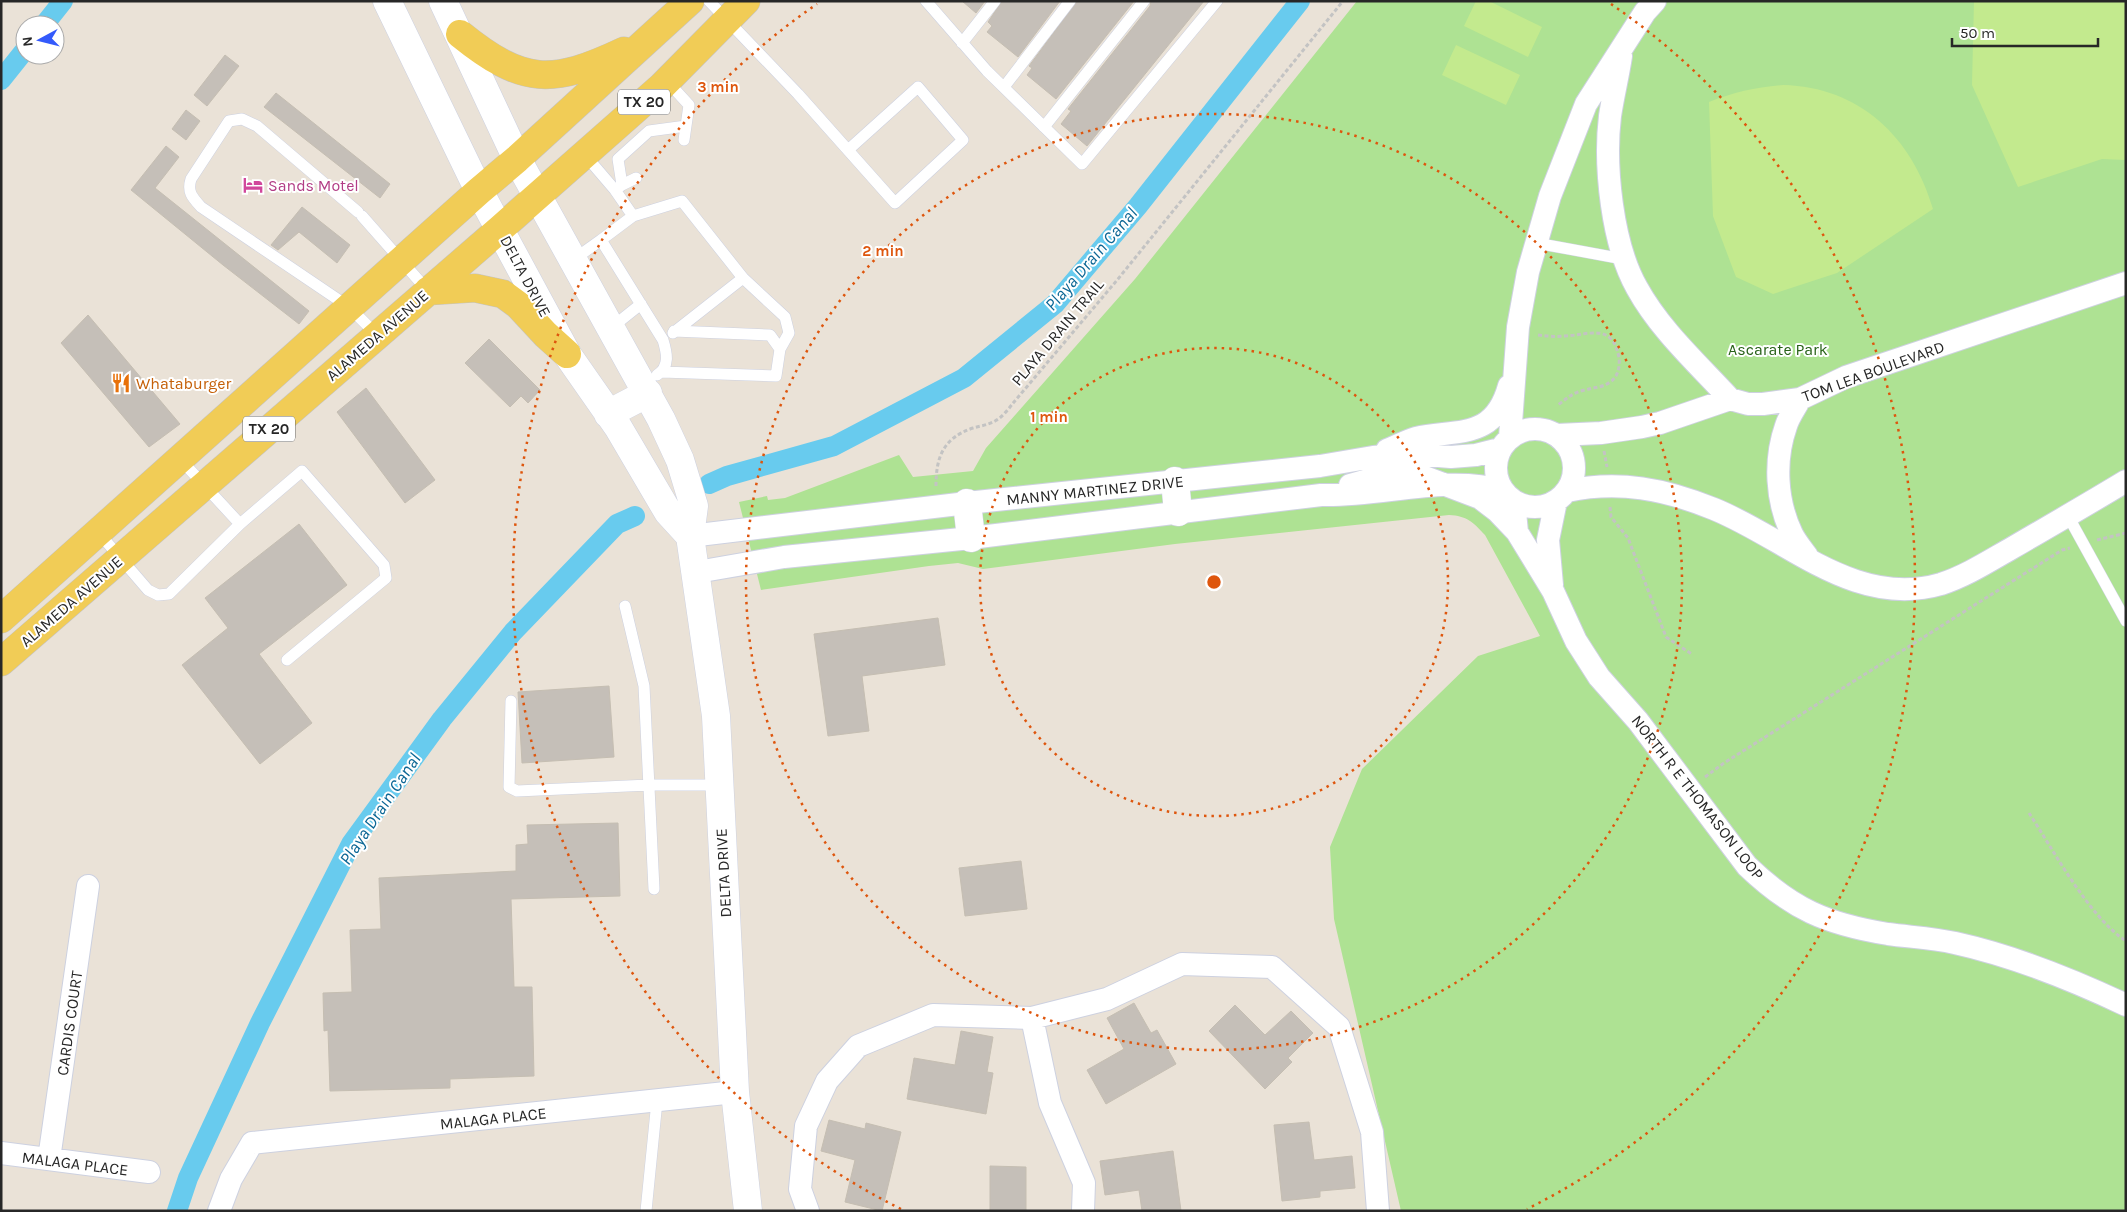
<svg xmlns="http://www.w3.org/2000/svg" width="2127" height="1212" viewBox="0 0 2127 1212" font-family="Karla,sans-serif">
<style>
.green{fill:#aee293}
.pitch{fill:#c3ea8e}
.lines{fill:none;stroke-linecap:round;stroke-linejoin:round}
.canal{stroke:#68cbee;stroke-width:20}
.building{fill:#c5bfb8;stroke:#c5beb2}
.service-casing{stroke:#cdd1e0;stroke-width:12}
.minor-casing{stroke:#cdd1e0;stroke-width:24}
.tertiary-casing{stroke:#cdd1e0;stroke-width:29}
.secondary-casing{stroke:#cdd1e0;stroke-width:29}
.primary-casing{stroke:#c3c3c3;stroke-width:29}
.path{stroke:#c3c3c3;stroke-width:3;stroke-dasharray:4 2.5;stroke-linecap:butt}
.service{stroke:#fff;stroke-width:11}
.minor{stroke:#fff;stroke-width:22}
.tertiary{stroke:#fff;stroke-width:28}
.secondary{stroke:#fff;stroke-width:28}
.primary{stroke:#f1cc56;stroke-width:28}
.ring{fill:none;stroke:#de560d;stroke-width:2.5;stroke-dasharray:2.5 5}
.labels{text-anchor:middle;stroke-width:4;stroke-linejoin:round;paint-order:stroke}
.shield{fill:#fff;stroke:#686868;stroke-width:1}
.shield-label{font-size:15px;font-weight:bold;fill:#272727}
.hotel-label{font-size:16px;fill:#b23c85;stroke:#fff;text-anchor:start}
.street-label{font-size:16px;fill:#272727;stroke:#fff}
.park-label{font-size:16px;fill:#286218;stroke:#fff}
.food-label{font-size:16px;fill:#c56008;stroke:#fff;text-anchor:start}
.water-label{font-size:18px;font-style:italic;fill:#0c6795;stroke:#fff}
.centre{fill:#de560d;stroke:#fff;stroke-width:2.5}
.ring-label{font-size:15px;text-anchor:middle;font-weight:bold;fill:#de560d;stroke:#fff;stroke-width:4;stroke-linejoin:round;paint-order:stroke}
</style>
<rect width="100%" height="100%" fill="#eae2d7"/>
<path class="green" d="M1357 1H2126V1211H1401L1334 919 1330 847 1362 769 1478 656 1540 636 1485 535C1473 522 1467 516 1449 515L1175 544 983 569 958 563 929 566 761 590 739 502 767 496 768 500 785 498 899 455 913 477 973 471 986 448 1135 279Z"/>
<path class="pitch" d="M1476 1H1489L1542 27 1528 57 1464 26Z
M1974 1H2126V160L2102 159 2018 187 1972 85Z
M1456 45 1520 75 1506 105 1442 75Z
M1783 85C1860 87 1912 137 1933 209L1837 273 1773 294 1736 277 1713 216 1709 102C1734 92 1757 87 1783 85Z"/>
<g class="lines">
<path class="canal" d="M44 25 63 1
M1 80 25 50
M709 484 727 476 834 446 964 378 1055 304 1138 206 1300 1
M177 1211 188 1178 260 1023 351 844 442 719 513 632 617 524 635 516"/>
</g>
<path class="building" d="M962 1H985L976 13Z
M1002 1H1060L1018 57 987 32 992 26 988 22Z
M1077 1H1134L1056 99 1027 75 1032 68 1029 66Z
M1151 1H1204L1087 146 1061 124 1071 111 1068 109 1150 6Z
M225 55 239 66 207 106 194 95Z
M276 93 390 184 380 198 264 107Z
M186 110 200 121 186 140 172 129Z
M166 146 179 157 155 188 309 311 299 324 223 265 131 190Z
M302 207 350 245 337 263 299 232 278 250 271 245Z
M88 315 180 424 149 447 61 343Z
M489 339 540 390 528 403 521 396 510 407 465 363Z
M366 388 435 480 405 503 337 412Z
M299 524 347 585 259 654 312 723 260 764 182 665 228 628 205 598Z
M938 618 945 665 862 676 869 731 828 736 814 634Z
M609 686 614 757 522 763 518 692Z
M618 823 620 896 511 899 514 987H532L534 1076 450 1079V1088L330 1091 328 1030 324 1031 323 993 352 992 350 930 381 929 379 878 516 871V845L528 844 527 825Z
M1021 861 1027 909 965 916 959 868Z
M1134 1003 1151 1033 1157 1030 1176 1064 1106 1104 1087 1070 1124 1049 1107 1018Z
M1235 1005 1265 1035 1291 1011 1313 1033 1288 1058 1292 1062 1265 1089 1209 1031Z
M961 1031 993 1037 987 1072 993 1073 986 1114 907 1099 914 1058 955 1065Z
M829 1120 865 1129 866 1123 901 1132 882 1211 845 1202 855 1160 821 1151Z
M1309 1122 1314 1160 1352 1156 1355 1188 1320 1191V1197L1282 1201 1274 1125Z
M1173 1151 1181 1211H1142L1139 1190 1105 1195 1100 1161Z
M990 1166 1026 1167V1211H990Z"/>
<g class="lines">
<defs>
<path id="service" d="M709 1 798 94 895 203 963 140 918 87 848 150
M926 1 987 71 1082 164 1217 1
M962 43 995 1
M1004 87 1070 1
M1044 127 1144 1
M684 140 686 126
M585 155 615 190 633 216 682 201 743 278 785 317 789 333 780 349 776 376 662 372
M622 185 636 178
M615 190 622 185 618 159 649 131 686 126 689 105 667 81
M358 212 257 126 242 119 229 121 191 179C187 192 192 197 201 207L349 307 377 335
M362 216 428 291
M601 240 633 216
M1536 243 1623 259
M573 260 601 240 663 340C667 353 670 367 657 375
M611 328 641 304
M674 331 770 335 780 349
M673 333 743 278
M2068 516 2126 621
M240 524 302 471 384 565 386 578 287 660
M98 532 148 590 158 595 169 594 240 524 180 459
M625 606 644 686 654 889
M511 701 509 787 517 791 649 785H719
M646 1211 657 1101"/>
<path id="minor" d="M1621 56C1618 76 1613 96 1610 116 1604 166 1612 244 1637 288 1660 330 1698 364 1730 399
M1800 399C1796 407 1789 416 1786 426 1774 460 1776 501 1792 534 1796 542 1802 549 1807 556
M1496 468a39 39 0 1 1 78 0a39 39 0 1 1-78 0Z
M1557 435 1601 433 1642 427 1660 423 1730 399 1748 404H1763L1800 399 1846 377 2126 283
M1510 437 1518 327 1528 272 1550 196 1586 104 1645 12 1655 1
M1387 450C1397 446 1406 441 1416 438 1459 429 1494 440 1509 386
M1350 485 1389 474 1422 476 1480 498 1497 511 1517 532
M1567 491C1619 480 1665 489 1714 509 1788 539 1855 609 1941 584 1966 576 1989 561 2012 548 2050 526 2088 504 2126 481
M1514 502 1517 532 1553 591 1576 641 1599 677 1638 721 1747 866C1792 909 1826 924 1888 934 1910 937 1933 938 1955 943 2014 956 2071 979 2126 1005
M690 536 967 503 1320 466 1373 457 1413 454 1451 457 1476 455 1500 449
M697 572 784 557 971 538 1321 495C1381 497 1443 475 1502 490
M1552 585 1548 540 1556 501
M1032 1018 1050 1103 1084 1183 1083 1211
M1 1153 149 1172
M49 1159 88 886
M219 1211 231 1179 252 1143 735 1092
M808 1211 800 1189 806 1126 827 1081 858 1046 933 1015 1032 1018 1107 999 1182 964 1272 967 1339 1027 1372 1132 1378 1211"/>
<path id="tertiary" d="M1175 481 1178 512
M967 503 971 538"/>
<path id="secondary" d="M387 1 479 191 567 354 618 427 668 512 690 536
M443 1 517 159 661 419 680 460 694 506 690 536 716 716 735 1092 748 1211
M608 414 648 393"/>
<path id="primary" d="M460 34C523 85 552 85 624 51
M428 291 475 288 503 294 518 305 546 335 567 354
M1 619 479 191 517 159 690 1
M1 662 500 229 662 86 746 1"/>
</defs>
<use href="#service" class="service-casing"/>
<use href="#minor" class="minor-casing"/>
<use href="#tertiary" class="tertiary-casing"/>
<use href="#secondary" class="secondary-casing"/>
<use href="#primary" class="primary-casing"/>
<path class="path" d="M1538 335C1547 336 1556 337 1565 336 1589 335 1613 322 1619 358 1620 367 1618 377 1610 382 1602 388 1594 387 1585 390 1574 392 1567 398 1558 405
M1604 451 1607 467
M936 486C936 457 943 438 973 428 980 426 988 425 995 421 1003 417 1009 408 1014 402L1118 279 1343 1
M1610 507 1611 517 1628 538 1666 637 1693 655
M2097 540 2126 533
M1705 777 1724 763 2062 550 2070 548
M2029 813C2054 851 2089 917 2126 941"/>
<use href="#service" class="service"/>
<use href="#minor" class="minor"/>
<use href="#tertiary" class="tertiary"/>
<use href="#secondary" class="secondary"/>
<use href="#primary" class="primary"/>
</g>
<g class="ring">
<circle cx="1214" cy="582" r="234"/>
<circle cx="1214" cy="582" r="468"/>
<path d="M901 1209A701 701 0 0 1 817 4M1611 4A701 701 0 0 1 1527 1209"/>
</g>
<defs>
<symbol id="hotel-bare" viewBox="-9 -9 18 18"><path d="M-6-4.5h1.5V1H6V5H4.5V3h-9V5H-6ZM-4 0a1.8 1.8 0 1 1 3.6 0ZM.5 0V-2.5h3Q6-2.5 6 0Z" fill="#d1479c" stroke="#fff" stroke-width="2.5" paint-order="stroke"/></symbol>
<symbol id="restaurant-bare" viewBox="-9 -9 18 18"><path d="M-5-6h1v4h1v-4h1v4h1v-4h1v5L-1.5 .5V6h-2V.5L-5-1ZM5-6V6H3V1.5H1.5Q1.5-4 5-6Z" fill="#e8710a" stroke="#fff" stroke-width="2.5" paint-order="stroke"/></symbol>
</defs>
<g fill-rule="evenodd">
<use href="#hotel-bare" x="239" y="171" width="28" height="28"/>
<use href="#restaurant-bare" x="107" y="369" width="28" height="28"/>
</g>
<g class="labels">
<g class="shield">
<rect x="618" y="89.5" width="52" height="25" rx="4"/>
<rect x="243" y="416.5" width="52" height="25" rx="4"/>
</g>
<g class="shield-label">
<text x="644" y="107">TX 20</text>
<text x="269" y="434">TX 20</text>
</g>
<g class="hotel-label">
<text x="268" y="191">Sands Motel</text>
</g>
<g class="street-label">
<text transform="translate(526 276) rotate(62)" y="6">DELTA DRIVE</text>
<text transform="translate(1057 332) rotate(-50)" y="6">PLAYA DRAIN TRAIL</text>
<text transform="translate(377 335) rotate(-41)" y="6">ALAMEDA AVENUE</text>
<text transform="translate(1873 371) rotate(-20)" y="6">TOM LEA BOULEVARD</text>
<text transform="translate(1095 490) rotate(-6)" y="6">MANNY MARTINEZ DRIVE</text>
<text transform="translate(71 601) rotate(-41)" y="6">ALAMEDA AVENUE</text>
<text transform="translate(1698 797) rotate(52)" y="6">NORTH R E THOMASON LOOP</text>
<text transform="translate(723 873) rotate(-93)" y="6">DELTA DRIVE</text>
<text transform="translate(69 1023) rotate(-82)" y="6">CARDIS COURT</text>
<text transform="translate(493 1118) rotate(-6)" y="6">MALAGA PLACE</text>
<text transform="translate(75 1163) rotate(7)" y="6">MALAGA PLACE</text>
</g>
<g class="park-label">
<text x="1778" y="355">Ascarate Park</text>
</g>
<g class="food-label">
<text x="136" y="389">Whataburger</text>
</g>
<g class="water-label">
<text transform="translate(1091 259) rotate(-49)" y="6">Playa Drain Canal</text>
<text transform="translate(380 809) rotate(-56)" y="6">Playa Drain Canal</text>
</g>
</g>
<circle cx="1214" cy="582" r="8" class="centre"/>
<g class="ring-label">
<text x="718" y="92">3 min</text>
<text x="883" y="256">2 min</text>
<text x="1049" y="422">1 min</text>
</g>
<rect width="2127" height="1212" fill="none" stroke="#272727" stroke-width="5"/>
<g transform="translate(40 40) rotate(263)"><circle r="24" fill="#ffffff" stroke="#a9a9a9"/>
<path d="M0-4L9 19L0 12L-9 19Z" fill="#345afb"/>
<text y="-8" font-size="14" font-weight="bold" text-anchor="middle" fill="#272727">N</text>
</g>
<path d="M1952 38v8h146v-8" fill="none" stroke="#272727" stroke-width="2.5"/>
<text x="1960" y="38" font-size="15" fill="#272727" stroke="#ffffff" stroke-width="4" paint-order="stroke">50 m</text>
</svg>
